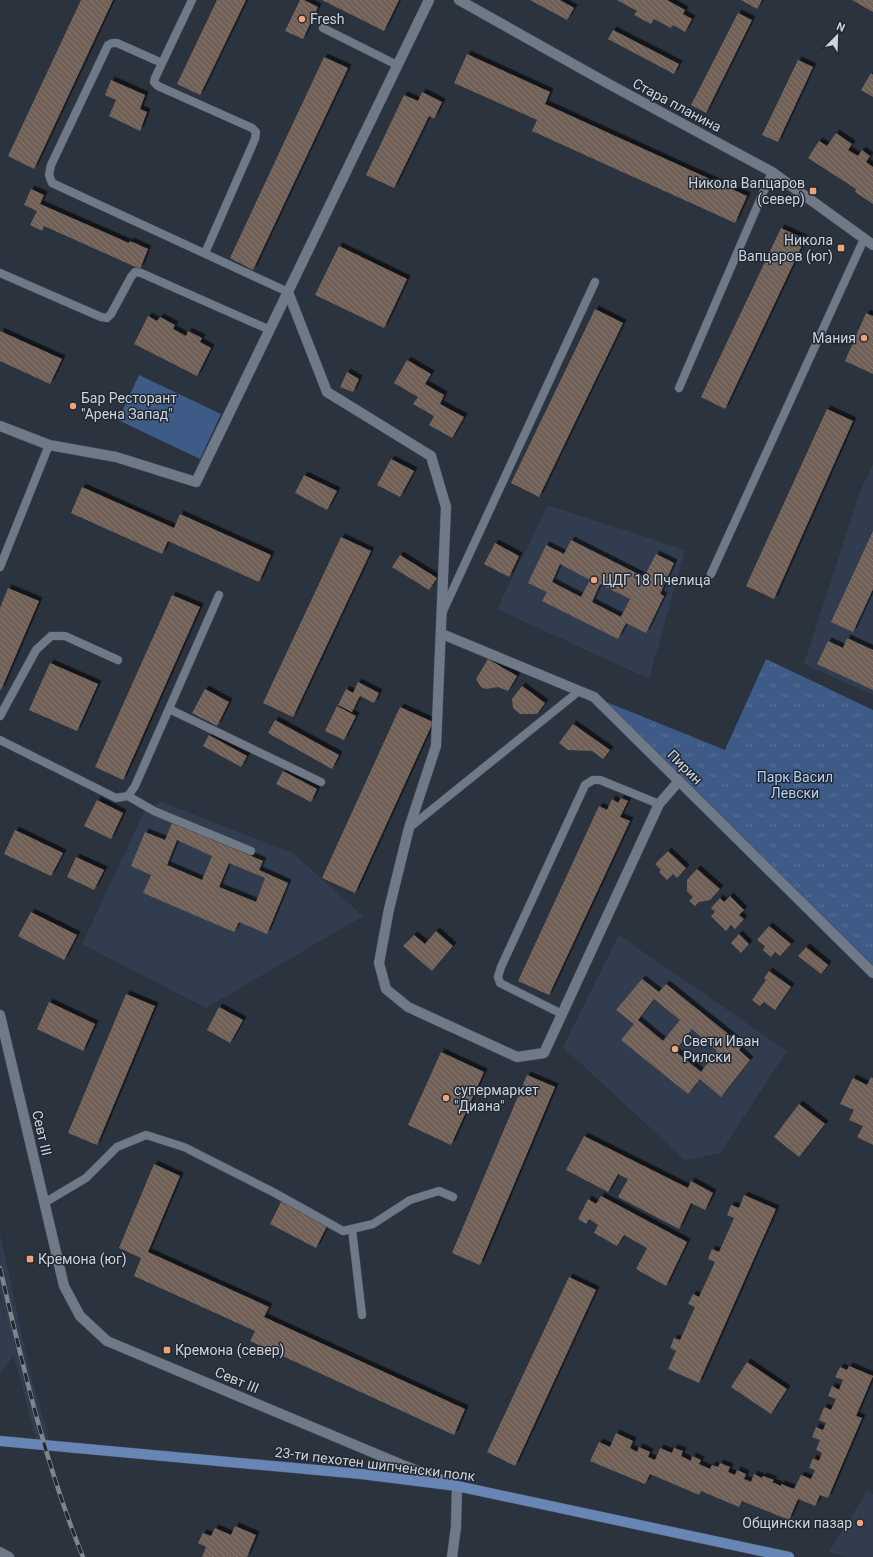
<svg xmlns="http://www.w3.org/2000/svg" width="873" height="1557" viewBox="0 0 873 1557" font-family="Roboto,sans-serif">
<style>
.built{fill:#313d4e}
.grass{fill:url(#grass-tufts)}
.pitch{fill:#3e5a86}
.building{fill:url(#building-back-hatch);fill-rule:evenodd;filter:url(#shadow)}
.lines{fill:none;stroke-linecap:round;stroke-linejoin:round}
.service-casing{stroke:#474e58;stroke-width:9}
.minor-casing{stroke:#474e58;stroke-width:11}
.tertiary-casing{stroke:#474e58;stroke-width:11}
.primary-casing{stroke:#474e58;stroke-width:11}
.service{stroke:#707987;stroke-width:8}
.minor{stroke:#707987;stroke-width:10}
.tertiary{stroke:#707987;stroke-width:10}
.primary{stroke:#6786b6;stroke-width:10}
.rail-casing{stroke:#7e858e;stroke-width:4.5}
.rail{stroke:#212934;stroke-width:3;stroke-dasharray:9;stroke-linecap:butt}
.poi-dot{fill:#efa378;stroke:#212934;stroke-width:1.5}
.labels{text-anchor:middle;stroke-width:3;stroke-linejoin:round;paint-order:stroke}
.poi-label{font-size:14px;fill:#ced3db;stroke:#212934;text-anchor:start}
.street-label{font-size:14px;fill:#ced3db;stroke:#212934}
.park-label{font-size:14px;fill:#b3cdf5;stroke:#212934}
</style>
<defs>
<pattern id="grass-tufts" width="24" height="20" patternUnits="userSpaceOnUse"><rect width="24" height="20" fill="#3e5a86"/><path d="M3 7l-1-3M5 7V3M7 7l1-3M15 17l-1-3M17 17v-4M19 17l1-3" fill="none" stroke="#597196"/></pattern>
<pattern id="building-back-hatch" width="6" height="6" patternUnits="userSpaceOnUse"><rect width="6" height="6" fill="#706057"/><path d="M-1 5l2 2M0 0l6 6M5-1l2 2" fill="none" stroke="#83766f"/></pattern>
<filter id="shadow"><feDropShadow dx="3.5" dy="-3.5" stdDeviation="0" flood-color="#0009"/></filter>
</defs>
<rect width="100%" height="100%" fill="#2b333f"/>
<path class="built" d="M873 464V695L804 664 860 492Z
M548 505 685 550 649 679 497 609Z
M161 802 293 853 363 916 206 1008 82 944 145 810Z
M619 935 787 1051 720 1153 685 1160 563 1047Z
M0 1234 30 1372 52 1450H39L14 1356 0 1372V1297L11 1341 0 1292Z
M867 1491 873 1494V1557H847L829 1552Z"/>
<path class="grass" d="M766 659 873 710V973L594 697 725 750Z"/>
<path class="pitch" d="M139 375 221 414 200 459 118 420Z"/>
<path class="building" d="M81 0H113L34 169 8 156Z
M217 0H246L200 95 177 84Z
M300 0H304L318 7 303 39 285 31Z
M322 0H399L384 31Z
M530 0H560L574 8 567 20Z
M617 0H667L685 10 683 14 692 19 685 32 673 25 671 28 654 19 651 24 634 15 637 11Z
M741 0H762L757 9Z
M852 0H873V12Z
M738 13 752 20 706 113 691 105Z
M613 30 679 64 674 74 608 39Z
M467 54 550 92 545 104 747 196 735 223 532 131 537 120 454 83Z
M324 57 348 68 253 270 230 258Z
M798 60 813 67 778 142 762 135Z
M871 73 873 75V97L861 90Z
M111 80 145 95 140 109 147 112 140 131 109 116 116 100 105 95Z
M422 92 442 102 434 119 429 116 394 188 366 175 404 95 418 101Z
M836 133 852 144 848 150 858 156 862 150 870 156 866 162 873 167V204L855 192 856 189 808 158 819 141 827 146Z
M31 189 44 195 40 204 129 243 130 241 148 249 140 269 44 226 42 231 30 225 37 211 24 205Z
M781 228 805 239 725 409 701 397Z
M339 246 407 279 384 328 315 295Z
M595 309 623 323 539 497 511 483Z
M866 313 873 316V374L845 361Z
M148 316 157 321 160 317 175 325 173 329 186 336 188 331 202 338 200 342 211 348 197 376 134 344Z
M0 331 62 359 50 384 0 361Z
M407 360 431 374 425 384 444 395 440 404 464 417 452 438 429 425 434 416 413 404 418 397 394 383Z
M347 372 359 379 353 392 340 387Z
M827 409 853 421 774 599 746 586Z
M391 459 414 471 400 497 377 485Z
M304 475 337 491 327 510 295 493Z
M82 487 174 528 180 514 271 555 259 582 168 541 162 554 71 513Z
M873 531V589L853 632 831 622Z
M341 537 371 551 293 717 263 703Z
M571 540 644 577 656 554 674 563 660 594 664 596 646 633 626 623 618 639 542 601 547 592 528 583 546 545 564 554ZM560 564 590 580 581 597 552 582ZM600 584 630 599 621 617 592 602Z
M495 543 519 556 509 577 484 564Z
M400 555 437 578 429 590 392 567Z
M8 588 39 601 1 690 0 689V608Z
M172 595 200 607 123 780 95 767Z
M847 638 873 650V690L817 664 828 641 843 648Z
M488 659 517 676 508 691 498 687 486 689 481 687 476 679Z
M50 663 98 684 77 731 29 710Z
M358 682 379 693 374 703 360 696 352 712 338 705 346 689 353 693Z
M522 686 545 703 537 714H520L513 708 512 699Z
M205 689 229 702 217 726 192 713Z
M337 706 356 716 344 740 325 731Z
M400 707 433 722 355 893 322 878Z
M275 720 339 755 332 769 268 733Z
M573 724 610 750 603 759 592 751 568 750 559 743Z
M209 735 247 756 241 767 203 746Z
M283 771 317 789 311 802 276 784Z
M621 798 628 801 620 817 630 821 549 995 518 981 599 806 607 810 612 799 618 803Z
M97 800 123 813 111 839 84 826Z
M172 823 263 861 259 870 288 883 267 934 239 922 234 932 143 893 151 875 131 866 145 832 165 840ZM177 840 212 856 202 880 167 865ZM229 863 265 878 256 902 219 887Z
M15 830 63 853 51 876 4 854Z
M668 851 686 868 677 878 673 874 667 880 659 872 661 870 655 864Z
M76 857 104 870 94 890 67 877Z
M697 869 720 889 710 900 699 902 695 906 689 901 693 897 687 891V880Z
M730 896 744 910 739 915 744 919 735 929 731 925 726 931 711 916 715 912 711 908 720 898 724 902Z
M31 912 77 935 64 960 18 936Z
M769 926 791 944 780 956 775 952 771 957 763 950 765 946 757 940Z
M436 931 453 946 432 971 403 946 414 935 425 944Z
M739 934 749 944 741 953 731 943Z
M806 947 828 965 821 974 798 956Z
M769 971 791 987 775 1010 764 1002 760 1006 752 1000 766 980 764 978Z
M642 979 659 992 666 984 742 1045 739 1050 750 1060 721 1097 700 1079 688 1094 621 1040 634 1024 616 1010ZM654 999 680 1020 663 1041 638 1020ZM692 1029 717 1051 701 1072 675 1051Z
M126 994 155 1006 97 1145 68 1133Z
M49 1002 95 1024 83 1051 37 1029Z
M219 1007 243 1020 230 1043 207 1030Z
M441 1052 484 1072 451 1145 408 1125Z
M527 1075 555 1087 480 1265 452 1253Z
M871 1077 873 1078V1145L857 1137 863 1126 849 1120 854 1110 840 1104 853 1078 867 1085Z
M799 1104 825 1124 799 1157 774 1137Z
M584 1136 688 1188 691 1181 713 1193 705 1210 691 1203 679 1229 618 1197 628 1179 618 1174 608 1192 566 1170Z
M154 1164 180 1176 148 1252 269 1307 264 1317 465 1409 454 1435 250 1341 255 1331 134 1276 141 1258 119 1248Z
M744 1195 776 1209 699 1383 668 1369 676 1351 670 1348 674 1338 680 1340 695 1307 688 1304 693 1294 699 1297 715 1262 708 1259 712 1249 719 1252 734 1218 727 1215 731 1205 739 1208Z
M601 1196 687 1242 666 1286 636 1269 647 1248 624 1235 617 1246 594 1233 598 1225 589 1219 586 1224 578 1219 588 1199 596 1204Z
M282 1200 328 1224 316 1248 270 1224Z
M569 1277 596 1290 515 1466 487 1452Z
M747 1362 787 1389 771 1414 731 1387Z
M849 1366 873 1376 856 1416 862 1418 828 1498 820 1495 815 1506 798 1499 789 1520 742 1501 739 1507 701 1491 699 1495 650 1474 645 1484 590 1461 599 1442 610 1447 616 1433 633 1441 630 1448 637 1452 639 1447 650 1452 648 1457 655 1460 660 1448 672 1453 674 1448 683 1451 681 1456 691 1461 692 1456 701 1460 699 1464 710 1469 712 1465 718 1467 720 1463 730 1467 728 1472 735 1475 737 1470 746 1474 744 1479 751 1482 754 1474 762 1478 763 1476 774 1480 772 1482 781 1486V1484L794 1489 801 1475 811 1479 815 1470 809 1468 813 1458 819 1461 822 1453 816 1450 820 1440 812 1437 816 1427 823 1430 826 1423 819 1420 824 1407 831 1410 836 1399 828 1396 832 1386 839 1390 843 1380 835 1377 840 1367 847 1370Z
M235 1526 256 1535 247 1557H202L206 1547 198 1543 203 1533 211 1536 215 1528 231 1535Z"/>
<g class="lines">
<defs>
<path id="service" d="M192 0 155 78 154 82 158 86 252 128 256 132 255 139 205 253
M323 28 397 65
M162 63 117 43H112L108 45 51 165 49 175 52 183 288 292
M0 273 101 317 107 318 111 314 131 277 135 272 141 273 270 330
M679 388 772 172
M0 567 49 445
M711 574 864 239
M443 611 595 282
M169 709 321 782
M0 716 36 650 51 636H65L118 660
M0 740 116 798 128 796 154 811 251 851
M128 796 135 786 219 595
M409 828 579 691
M562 1014 500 983 498 977 501 967 585 785 593 780H600L659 804
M44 1203 86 1178 117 1147 146 1135 184 1147 273 1192 343 1231 373 1224 410 1200 439 1191 453 1197
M352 1229 362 1315"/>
<path id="minor" d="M288 292 327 392 431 456 446 507 436 746 409 828 389 909 379 963 386 989 408 1007 517 1057 544 1053 659 804 679 781
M0 426 49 445 116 457 196 482 429 0
M442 634 594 697 873 973
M0 1015 64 1286 80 1316 107 1341 405 1466 457 1486 456 1527 452 1557
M0 1552 9 1557"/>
<path id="tertiary" d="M459 0 607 83 772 172 873 245"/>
<path id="primary" d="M0 1441 361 1474 457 1486 789 1557"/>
</defs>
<use href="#service" class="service-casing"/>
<use href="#minor" class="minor-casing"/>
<use href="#tertiary" class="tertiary-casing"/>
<use href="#primary" class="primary-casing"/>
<use href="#service" class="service"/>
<use href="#minor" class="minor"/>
<use href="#tertiary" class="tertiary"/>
<use href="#primary" class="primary"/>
<defs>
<path id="rail" d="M0 1268C23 1366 45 1464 83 1557"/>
</defs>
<use href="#rail" class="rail-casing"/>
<use href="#rail" class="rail"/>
</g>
<g class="poi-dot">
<circle cx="302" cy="19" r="4"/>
<rect x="809" y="187" width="8" height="8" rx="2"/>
<rect x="837" y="244" width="8" height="8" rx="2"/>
<circle cx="864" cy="338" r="4"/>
<circle cx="73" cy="406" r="4"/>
<circle cx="594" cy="580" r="4"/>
<circle cx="675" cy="1049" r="4"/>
<circle cx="446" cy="1098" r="4"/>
<rect x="26" y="1255" width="8" height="8" rx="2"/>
<rect x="163" y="1346" width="8" height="8" rx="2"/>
<circle cx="860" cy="1523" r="4"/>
</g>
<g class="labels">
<g class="poi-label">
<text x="310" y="24">Fresh</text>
<text x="805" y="188" text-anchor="end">Никола Вапцаров<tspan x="805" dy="16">(север)</tspan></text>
<text x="833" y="245" text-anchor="end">Никола<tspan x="833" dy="16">Вапцаров (юг)</tspan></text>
<text x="856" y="343" text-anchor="end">Мания</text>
<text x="81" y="403">Бар Ресторант<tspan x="81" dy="16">"Арена Запад"</tspan></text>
<text x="602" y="585">ЦДГ 18 Пчелица</text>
<text x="683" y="1046">Свети Иван<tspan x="683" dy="16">Рилски</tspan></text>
<text x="454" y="1095">супермаркет<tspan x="454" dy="16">"Диана"</tspan></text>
<text x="38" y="1264">Кремона (юг)</text>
<text x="175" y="1355">Кремона (север)</text>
<text x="852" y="1528" text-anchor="end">Общински пазар</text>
</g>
<g class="street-label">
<text transform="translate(677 105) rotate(28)" y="5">Стара планина</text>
<text transform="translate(685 767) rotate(45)" y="5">Пирин</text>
<text transform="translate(42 1133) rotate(77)" y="5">Севт III</text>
<text transform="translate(237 1380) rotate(23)" y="5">Севт III</text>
<text transform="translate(375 1464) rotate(7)" y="5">23-ти пехотен шипченски полк</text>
</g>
<g class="park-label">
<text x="795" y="782">Парк Васил<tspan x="795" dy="16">Левски</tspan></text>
</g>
</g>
<g transform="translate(837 36) rotate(23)" stroke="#212934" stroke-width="3" paint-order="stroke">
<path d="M0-3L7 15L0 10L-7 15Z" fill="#ced3db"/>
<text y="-6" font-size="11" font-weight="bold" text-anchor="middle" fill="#ced3db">N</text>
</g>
</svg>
